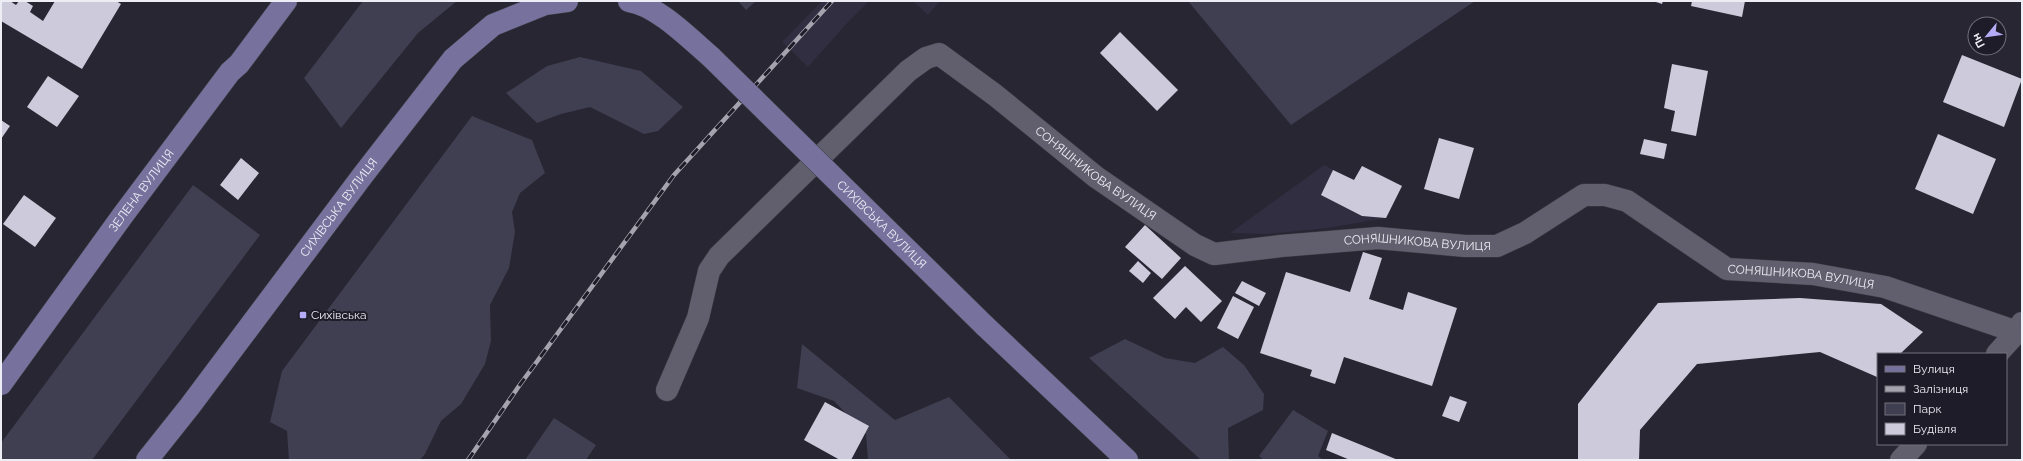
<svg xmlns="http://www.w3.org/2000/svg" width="2023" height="461" viewBox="0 0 2023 461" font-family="Raleway,sans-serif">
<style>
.built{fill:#302e40}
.green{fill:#403e51}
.building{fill:#cdcbdb}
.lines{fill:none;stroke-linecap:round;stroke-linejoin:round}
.minor-casing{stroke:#414049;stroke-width:23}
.major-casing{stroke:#414049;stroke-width:23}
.minor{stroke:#615f6d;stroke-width:22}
.major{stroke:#77729d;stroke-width:22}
.rail-casing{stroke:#a5a4ae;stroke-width:4.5}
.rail{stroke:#1e1c28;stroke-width:3;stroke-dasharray:9;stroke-linecap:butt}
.major-bridge-casing{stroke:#414049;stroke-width:23;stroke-linecap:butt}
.major-bridge{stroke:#77729d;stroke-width:22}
.poi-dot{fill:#b5acf8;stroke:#1e1c28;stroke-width:1.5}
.labels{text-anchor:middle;stroke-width:4;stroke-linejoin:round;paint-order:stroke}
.street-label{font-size:12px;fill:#ededf5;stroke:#1e1c28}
.poi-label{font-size:12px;fill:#ededf5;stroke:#1e1c28;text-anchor:start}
</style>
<rect width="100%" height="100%" fill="#272632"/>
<path class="built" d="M822 1H869L849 21 808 67 782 42Z
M913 1H940L928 15Z
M1324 165 1354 180 1362 166 1402 186 1386 218 1328 228 1267 234 1230 233Z"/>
<path class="green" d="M363 1H457L418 33 341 128 304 78Z
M738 1H756L746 10Z
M1188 1H1475L1291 125Z
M580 57 641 71 683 107 658 131 644 134 590 107 561 114 537 123 506 93 547 66Z
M472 116 532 140 545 173 520 193 512 212 515 232 509 268 490 305 491 341 485 364 461 404 441 421 425 454 420 460H289L287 431 270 422 282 371Z
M193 185 260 235 92 460H1V443Z
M1125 339 1165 358 1195 363 1223 347 1244 365 1264 394 1263 410 1228 428 1229 460H1201L1089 358Z
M802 344 895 420 949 397 1011 460H868L866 434 834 401 797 388Z
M1293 410 1328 431 1318 456 1323 460H1264L1259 456Z
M554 418 596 445 586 460H525Z"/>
<path class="building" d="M1 1H10L16 5 19 1H25L33 6 30 12 43 21 55 1H116L121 4 82 69 1 21Z
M1653 1H1663L1662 4Z
M1692 1H1745L1742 17 1691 6Z
M1120 32 1178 90 1157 111 1100 53Z
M1962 55 2022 79 2004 127 1943 102Z
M1672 64 1708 71 1696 136 1671 131 1675 111 1664 108Z
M48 76 79 96 57 127 27 107Z
M1 120 10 126 1 139Z
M1938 134 1996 159 1973 214 1915 189Z
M1439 138 1474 148 1459 199 1424 189Z
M1644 139 1667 144 1664 159 1640 154Z
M241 158 259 173 238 200 220 185Z
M1362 166 1402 186 1386 218 1362 216 1321 195 1333 170 1354 180Z
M24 195 56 218 35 247 3 224Z
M1145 225 1181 258 1162 279 1125 247Z
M1363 252 1382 258 1369 299 1403 310 1408 292 1457 308 1432 386 1344 357 1335 384 1310 376 1312 370 1260 353 1286 272 1350 292Z
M1138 261 1151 273 1143 283 1129 271Z
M1185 266 1222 301 1201 322 1186 307 1175 319 1153 298Z
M1242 281 1266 293 1259 306 1235 293Z
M1233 296 1254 307 1238 339 1217 328Z
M1800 298 1881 304 1923 332 1900 354H1878L1877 377 1820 352 1697 364 1640 430 1639 460H1578V404L1658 303Z
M1450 396 1467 402 1459 422 1442 416Z
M825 402 869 426 851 460H840L804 440Z
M1332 433 1398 460H1350L1326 450Z"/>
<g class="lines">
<defs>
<g id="minor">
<path d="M1997 354 2017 332 2022 323"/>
<path id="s1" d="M667 390 698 318 709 271 719 256 908 71 926 58 939 54 995 95 1096 177 1195 245 1214 254 1281 246 1378 238 1465 246H1497L1525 233 1584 195H1605L1627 201 1727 269 1813 274 1885 287 2017 332"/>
<path d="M1901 460 1916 444"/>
</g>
<g id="major">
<path d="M629 1C657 5 690 39 711 57"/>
<path d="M985 326 1127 460"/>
<path id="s2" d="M1 384 123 215 230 72 239 64 286 1"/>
<path id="s3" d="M147 460 190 406 363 175 453 59 493 25 545 4 567 1"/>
</g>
</defs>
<use href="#minor" class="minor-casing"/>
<use href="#major" class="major-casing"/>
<use href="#minor" class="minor"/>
<use href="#major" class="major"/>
<defs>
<path id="rail" d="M468 460 519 386 674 175 832 1"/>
</defs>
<use href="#rail" class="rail-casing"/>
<use href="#rail" class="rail"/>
<defs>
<g id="major-bridge">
<path id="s4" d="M711 57 985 326"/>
</g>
</defs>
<use href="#major-bridge" class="major-bridge-casing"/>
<use href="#major-bridge" class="major-bridge"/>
</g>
<rect class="poi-dot" x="299" y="311" width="8" height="8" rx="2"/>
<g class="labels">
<g class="street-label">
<text dy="4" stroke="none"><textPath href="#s1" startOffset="642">СОНЯШНИКОВА ВУЛИЦЯ</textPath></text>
<text dy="4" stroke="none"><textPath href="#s2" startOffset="239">ЗЕЛЕНА ВУЛИЦЯ</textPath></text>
<text dy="4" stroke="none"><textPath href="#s3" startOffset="317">СИХІВСЬКА ВУЛИЦЯ</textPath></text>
<text dy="4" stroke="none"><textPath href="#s4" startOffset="239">СИХІВСЬКА ВУЛИЦЯ</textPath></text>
<text dy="4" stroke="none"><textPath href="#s1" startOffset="990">СОНЯШНИКОВА ВУЛИЦЯ</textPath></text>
<text dy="4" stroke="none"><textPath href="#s1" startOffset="1410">СОНЯШНИКОВА ВУЛИЦЯ</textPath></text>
</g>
<g class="poi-label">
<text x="311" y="319">Сихівська</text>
</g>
</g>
<rect width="2023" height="461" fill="none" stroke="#ededf5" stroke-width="4"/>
<rect x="1877" y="353" width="130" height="92" fill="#1e1c28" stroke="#71707a"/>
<rect x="1885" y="366" width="20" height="6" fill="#77729d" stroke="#71707a"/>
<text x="1913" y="373" font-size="12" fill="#ededf5">Вулиця</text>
<rect x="1885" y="386" width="20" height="6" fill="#a5a4ae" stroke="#71707a"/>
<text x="1913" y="393" font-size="12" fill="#ededf5">Залізниця</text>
<rect x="1885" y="403" width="20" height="12" fill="#403e51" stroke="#71707a"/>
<text x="1913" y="413" font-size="12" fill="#ededf5">Парк</text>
<rect x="1885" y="423" width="20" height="12" fill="#cdcbdb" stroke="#71707a"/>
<text x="1913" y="433" font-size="12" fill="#ededf5">Будівля</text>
<g transform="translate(1987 36) rotate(241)"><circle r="19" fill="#1e1c28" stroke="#71707a"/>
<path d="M0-3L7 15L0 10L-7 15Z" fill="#b5acf8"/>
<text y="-6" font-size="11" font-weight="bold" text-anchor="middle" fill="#ededf5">Пн</text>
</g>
</svg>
